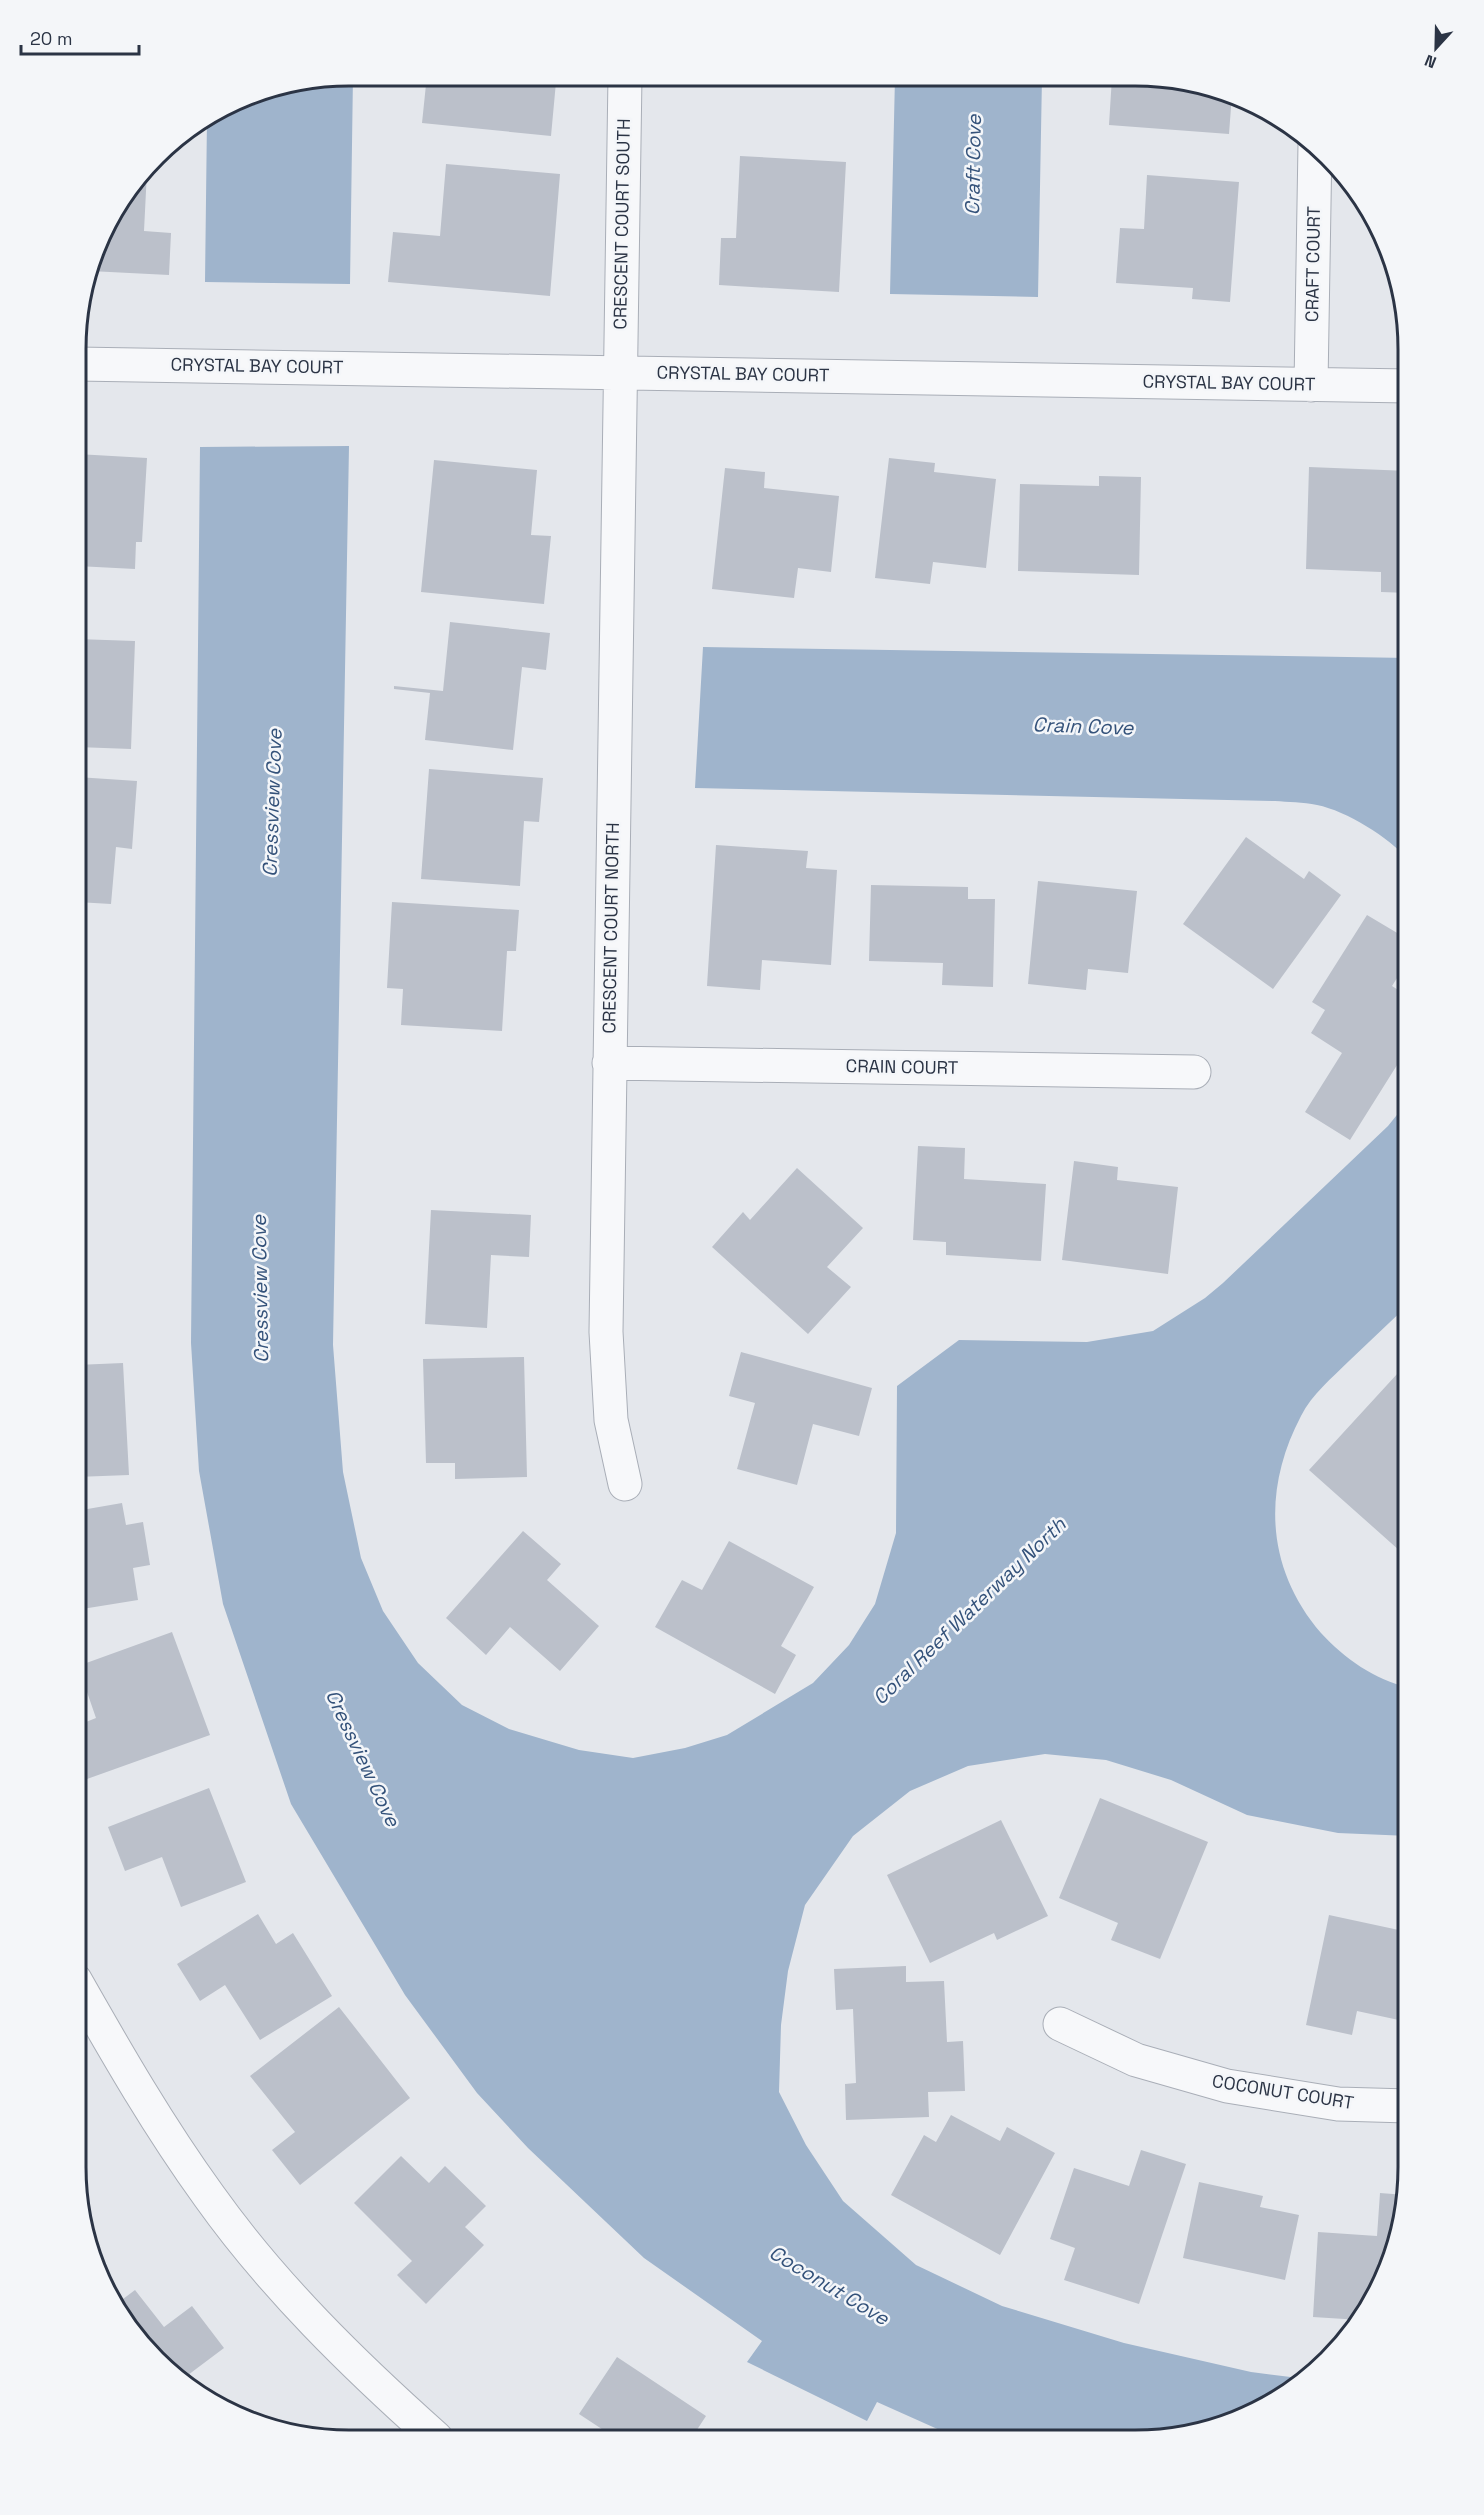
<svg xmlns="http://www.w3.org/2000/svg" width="1484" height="2515" viewBox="0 0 1484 2515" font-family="'Space Grotesk',sans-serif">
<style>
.water{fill:#9fb4cc}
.building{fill:#bbc0ca}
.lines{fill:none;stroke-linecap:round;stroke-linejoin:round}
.minor-casing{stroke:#a9aeb7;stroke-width:35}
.minor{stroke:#f7f8fa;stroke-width:33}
.labels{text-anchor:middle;stroke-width:5;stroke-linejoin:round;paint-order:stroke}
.street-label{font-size:18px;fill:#2b3445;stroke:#f4f6f9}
.water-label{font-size:20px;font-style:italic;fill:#34527a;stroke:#f4f6f9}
.rim{fill:none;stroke:#2b3445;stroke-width:3}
</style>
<rect width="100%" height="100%" fill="#e4e7ec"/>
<path class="water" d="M348 75H353L350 284 205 282 207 118 244 96Z
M895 77H1042L1038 297 890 294Z
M349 446 333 1345 343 1472 361 1558 383 1611 418 1663 462 1705 509 1729 579 1750 633 1758 685 1748 727 1735 813 1683 849 1645 875 1604 896 1533 897 1386 959 1340 1087 1342 1153 1331 1205 1298 1223 1283 1388 1126 1409 1100V1304C1389 1323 1369 1342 1349 1361 1332 1378 1312 1394 1301 1416 1262 1490 1266 1569 1321 1633 1345 1659 1374 1679 1409 1688V1836L1338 1833 1247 1815 1171 1780 1106 1760 1045 1754 968 1766 910 1791 853 1836 805 1905 788 1971 781 2025 779 2092 806 2145 843 2201 916 2265 1002 2306 1124 2343 1251 2372 1307 2379 1240 2419 1136 2440H962L877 2402 867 2421 747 2362 762 2341 644 2258 528 2148 477 2093 405 1995 291 1804 223 1604 199 1471 191 1343 200 447Z
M703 647 1409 658V860C1388 837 1347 811 1317 805 1303 802 1288 802 1275 801L695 788Z"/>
<path class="building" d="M427 75 524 76V79L556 82 551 136 422 123Z
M1112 77H1172L1212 88 1211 93 1232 94 1229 134 1109 125Z
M740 156 846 162 839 292 719 285 721 238H736Z
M446 164 560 174 550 296 388 282 393 232 440 236Z
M147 171 144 231 171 233 169 275 90 271 103 227Z
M1147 175 1239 182 1230 302 1192 299 1193 288 1116 283 1120 228 1144 229Z
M77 454 147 458 142 542H136L135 569 77 566Z
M889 458 935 463 934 472 996 479 986 568 933 562 930 584 875 578Z
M434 460 537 470 531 535 551 536 544 604 421 592Z
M1309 467 1409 471V593L1381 592V572L1306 569Z
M725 468 765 472 764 488 839 496 831 572 798 568 794 598 712 589Z
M1099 476 1141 477 1139 575 1018 571 1020 484 1099 486Z
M450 622 550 633 546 670 522 667 513 750 425 740 430 693 394 689V686L443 691Z
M77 639 135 641 131 749 77 747Z
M429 769 543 778 539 822 524 821 520 886 421 879Z
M77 777 137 781 132 849 116 847 111 904 77 902Z
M1246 837 1304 879 1309 871 1341 895 1273 989 1183 924Z
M716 845 808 851 806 868 837 870 831 965 762 960 760 990 707 986Z
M1038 881 1137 891 1128 973 1088 969 1086 990 1028 984Z
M871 885 968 887V899H995L993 987 942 985 943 963 869 961Z
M392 902 519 910 516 951H507L502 1031 401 1025 403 989 387 988Z
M1367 915 1409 940V959L1392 986 1409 997V1046L1350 1140 1305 1112 1342 1053 1311 1033 1325 1010 1312 1002Z
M918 1146 965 1148 964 1179 1046 1184 1041 1261 946 1255V1242L913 1240Z
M1074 1161 1118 1167 1117 1180 1178 1187 1168 1274 1062 1260Z
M797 1168 863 1228 827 1267 851 1287 808 1334 712 1247 743 1212 750 1220Z
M431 1210 531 1215 529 1257 491 1255 487 1328 425 1324Z
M741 1352 872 1388 859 1436 813 1424 797 1485 737 1469 755 1403 729 1396Z
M524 1357 527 1477 455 1479V1463H426L423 1359Z
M1409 1361V1432L1405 1436 1409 1439V1559L1309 1470Z
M123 1363 129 1475 76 1477V1365Z
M122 1503 126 1525 143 1522 150 1565 133 1568 138 1600 76 1610V1511Z
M523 1531 561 1564 547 1580 599 1626 560 1671 510 1627 486 1655 446 1618Z
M729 1541 814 1587 781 1646 796 1655 775 1694 655 1627 682 1580 702 1590Z
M172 1632 210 1735 87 1779 76 1749V1726L96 1718 78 1666Z
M209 1788 246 1882 181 1907 162 1857 125 1871 108 1827Z
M1100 1798 1208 1842 1160 1959 1111 1940 1118 1923 1059 1898Z
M1001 1820 1048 1916 997 1940 994 1933 930 1963 887 1875Z
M258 1914 276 1944 293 1933 332 1996 260 2040 225 1985 200 2001 177 1964Z
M1329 1915 1408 1932V2022L1357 2011 1352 2035 1306 2025Z
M906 1966V1982L944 1981 947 2042 963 2041 965 2091 928 2092 929 2117 846 2120 845 2084 856 2083 853 2009 836 2010 834 1969Z
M339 2007 410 2098 300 2185 272 2150 295 2132 250 2076Z
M951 2115 1000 2141 1007 2127 1055 2153 1000 2255 891 2195 924 2135 936 2142Z
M1141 2150 1186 2164 1139 2304 1064 2280 1075 2248 1050 2239 1074 2168 1129 2186Z
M401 2156 429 2183 445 2166 486 2206 465 2227 484 2245 426 2304 397 2275 412 2261 354 2203Z
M1199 2182 1263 2196 1260 2207 1299 2215 1285 2280 1183 2258Z
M1380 2193 1406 2195 1394 2255 1360 2320 1313 2317 1318 2232 1377 2236Z
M135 2290 164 2327 192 2306 224 2348 180 2381 131 2333 115 2305Z
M617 2357 706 2416 691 2439H617L579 2414Z"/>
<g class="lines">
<defs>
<path id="minor" d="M625 76 606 1332 611 1420 625 1484
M77 364 1409 386
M1311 385 1315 144
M609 1063 1194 1072
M75 1980C117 2054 159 2127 209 2196 273 2286 354 2365 436 2438
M1060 2024 1136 2060 1227 2086 1338 2104 1408 2106"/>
</defs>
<use href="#minor" class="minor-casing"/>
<use href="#minor" class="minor"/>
</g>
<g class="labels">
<g class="street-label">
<text transform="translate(622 224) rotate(-89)" y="6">CRESCENT COURT SOUTH</text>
<text transform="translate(1313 264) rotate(-89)" y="6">CRAFT COURT</text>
<text transform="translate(257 366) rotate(1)" y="6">CRYSTAL BAY COURT</text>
<text transform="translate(743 374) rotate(1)" y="6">CRYSTAL BAY COURT</text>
<text transform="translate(1229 383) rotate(1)" y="6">CRYSTAL BAY COURT</text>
<text transform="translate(611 928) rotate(-89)" y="6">CRESCENT COURT NORTH</text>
<text transform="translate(902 1067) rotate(1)" y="6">CRAIN COURT</text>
<text transform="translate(1283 2092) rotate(9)" y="6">COCONUT COURT</text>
</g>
<g class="water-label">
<text transform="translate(973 165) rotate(-89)" y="7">Craft Cove</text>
<text transform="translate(1083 726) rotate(2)" y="7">Crain Cove</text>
<text transform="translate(272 803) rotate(-88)" y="7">Cressview Cove</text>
<text transform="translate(260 1289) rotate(-91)" y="7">Cressview Cove</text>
<text transform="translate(969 1611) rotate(-44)" y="7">Coral Reef Waterway North</text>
<text transform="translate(363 1758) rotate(65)" y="7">Cressview Cove</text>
<text transform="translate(829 2285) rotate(31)" y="7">Coconut Cove</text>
</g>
</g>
<path d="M0 0H1484V2515H0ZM349 86H1135A263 263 0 0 1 1398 349V2167A263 263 0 0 1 1135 2430H349A263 263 0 0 1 86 2167V349A263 263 0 0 1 349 86Z" fill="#f4f6f9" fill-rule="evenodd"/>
<path class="rim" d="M349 86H1135A263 263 0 0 1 1398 349V2167A263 263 0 0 1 1135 2430H349A263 263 0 0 1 86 2167V349A263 263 0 0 1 349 86Z"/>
<g transform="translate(1436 48) rotate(202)" stroke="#f4f6f9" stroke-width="4.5" paint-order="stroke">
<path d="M0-4.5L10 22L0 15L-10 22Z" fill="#2b3445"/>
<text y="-9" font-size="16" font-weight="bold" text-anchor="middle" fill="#2b3445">N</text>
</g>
<path d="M21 45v9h118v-9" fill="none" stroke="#2b3445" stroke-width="3"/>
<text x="30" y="45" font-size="18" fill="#2b3445" stroke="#f4f6f9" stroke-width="4.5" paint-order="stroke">20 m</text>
</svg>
